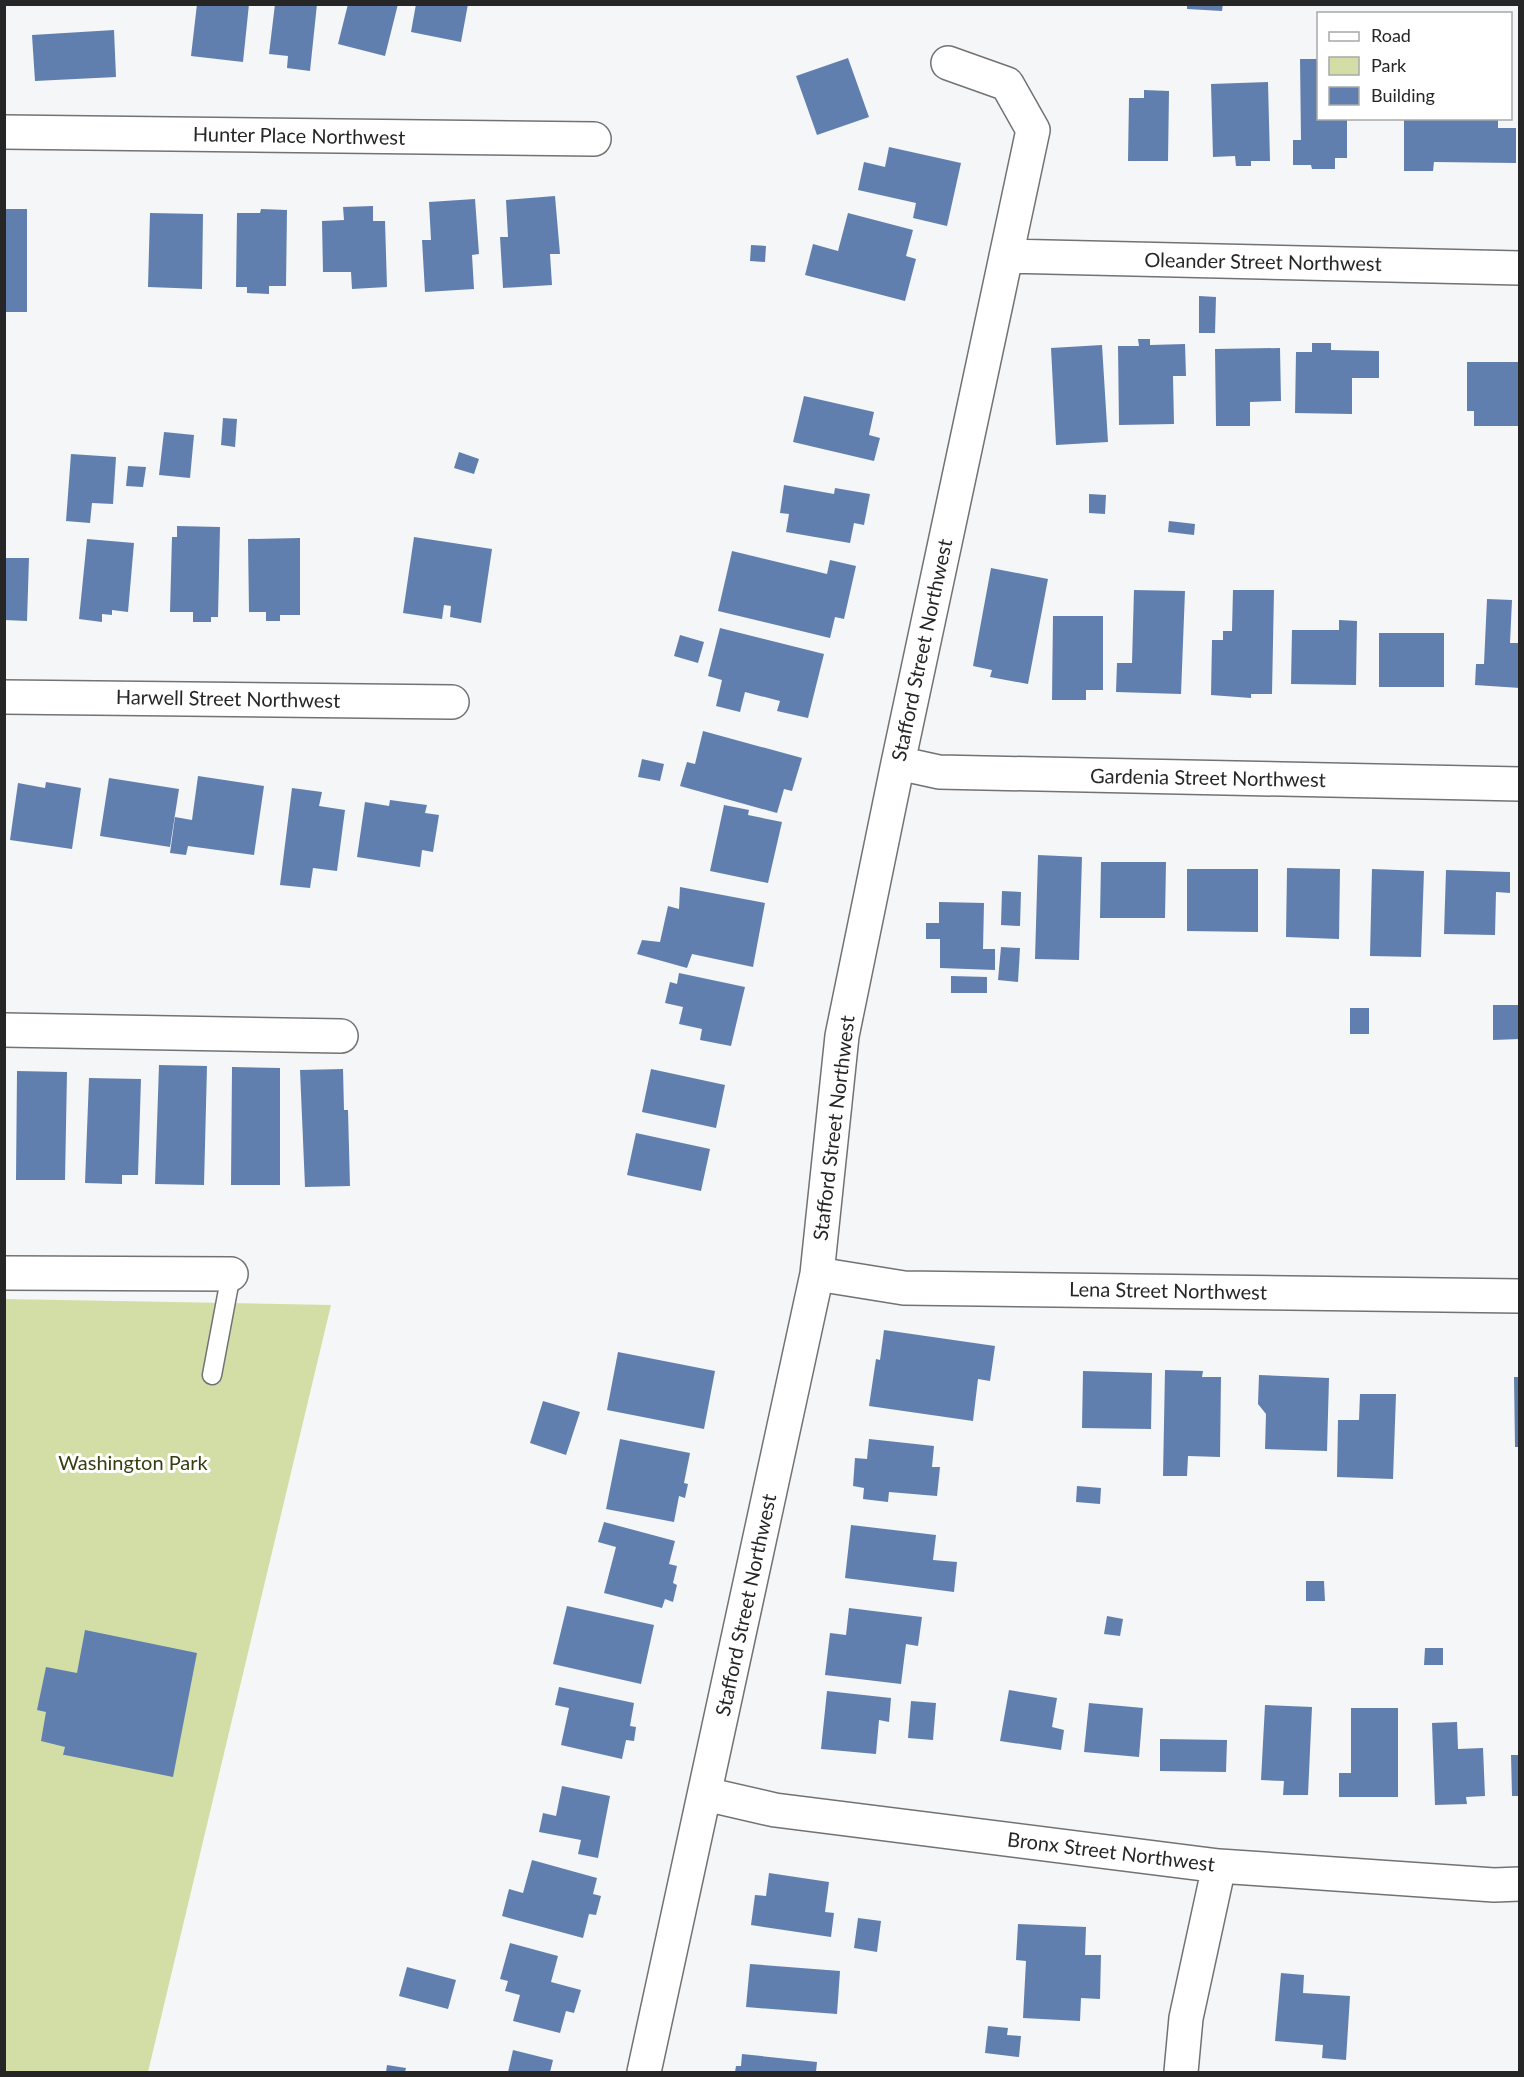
<svg xmlns="http://www.w3.org/2000/svg" width="1524" height="2077" viewBox="0 0 1524 2077" font-family="Lato,sans-serif">
<style>
.green{fill:#d3dea6}
.building{fill:#617fae}
.lines{fill:none;stroke-linecap:round;stroke-linejoin:round}
.service-casing{stroke:#717274;stroke-width:21}
.minor-casing{stroke:#717274;stroke-width:36}
.service{stroke:#fff;stroke-width:18}
.minor{stroke:#fff;stroke-width:33}
.labels{text-anchor:middle;stroke-width:6;stroke-linejoin:round;paint-order:stroke}
.street-label{font-size:20px;fill:#262627;stroke:#fff}
.park-label{font-size:20px;fill:#383e11;stroke:#fff}
</style>
<rect width="100%" height="100%" fill="#f5f6f8"/>
<path class="green" d="M5 1299 331 1305 148 2072H5Z"/>
<path class="building" d="M197 4H249L243 62 191 56Z
M275 4H317L310 71 287 68 288 56 269 54Z
M348 4H398L385 56 338 44Z
M416 4H468L461 42 411 32Z
M1187 4H1223L1222 11 1187 9Z
M114 30 116 77 35 81 32 35Z
M848 58 869 117 817 135 796 76Z
M1300 59H1318V118H1347V158H1335V169H1312L1311 165H1293V140H1301Z
M1268 82 1270 161H1251V166H1236L1235 156 1213 157 1211 84Z
M1144 90 1169 91 1168 161H1128L1129 98H1144Z
M1404 118H1498V128H1516V163L1434 162 1433 171H1404Z
M889 147 961 163 947 226 913 218 916 203 858 190 864 162 885 167Z
M555 196 560 254H550L552 285 503 288 500 237H508L506 200Z
M475 199 479 254 472 255 474 289 425 292 422 240H431L429 202Z
M373 206V221H385L387 287 352 289 351 272H323L322 221 344 220 343 207Z
M4 209H27V312H4Z
M261 209 287 210 286 286H269V294L247 293V287H236L237 213H260Z
M150 213 203 214 202 289 148 287Z
M848 213 913 230 906 256 916 259 905 301 805 275 813 244 838 251Z
M751 245 766 246 765 262 750 261Z
M1199 296 1216 297 1215 333H1199Z
M1138 339H1150V345L1185 344 1186 376H1173L1174 424 1119 425 1118 346H1139Z
M1312 343H1331V350L1379 351V378H1352V414L1295 413 1296 352H1312Z
M1102 345 1108 442 1056 445 1051 348Z
M1280 348 1281 401 1250 402V426H1216L1215 349Z
M1467 362H1520V426H1474V411H1467Z
M804 396 874 412 869 435 880 438 874 461 793 442Z
M223 418 237 419 235 447 221 445Z
M164 432 194 435 190 478 159 475Z
M459 452 479 459 474 474 454 468Z
M71 454 116 457 113 504 92 503 90 523 66 521Z
M128 466 146 467 143 487 126 486Z
M784 485 834 494 835 488 870 494 864 525 854 523 850 543 786 532 789 514 780 513Z
M1089 494 1106 495 1105 514 1089 513Z
M1169 521 1195 524 1194 535 1168 532Z
M177 526 220 527 218 617H211V622H193V612H170L172 537H177Z
M414 537 492 549 481 623 450 617 451 606 444 605 442 619 403 613Z
M300 538V615H280V621H266V612H249L248 539Z
M87 539 134 543 128 612 112 610V615L102 614V622L79 619Z
M732 551 827 574 830 560 856 566 844 619 835 617 830 638 718 611Z
M4 558H29L27 621 4 620Z
M991 568 1048 579 1028 684 990 677 992 670 973 666Z
M1134 590 1185 591 1181 694 1116 692 1117 663H1132Z
M1233 590H1274L1272 694H1251V698L1211 695 1212 640H1223V631H1232Z
M1487 599 1512 600 1510 643H1520V688L1475 685 1476 664H1484Z
M1053 616H1103V690H1086V700H1052Z
M1339 620 1357 621 1356 685 1291 684 1292 630H1339Z
M720 628 824 654 808 718 777 711 780 701 745 692 740 712 716 706 722 680 708 676Z
M1379 633H1444V687H1379Z
M680 635 704 642 698 663 674 656Z
M703 731 802 758 792 791 784 789 777 813 680 786 687 762 695 764Z
M642 759 664 764 660 781 638 777Z
M198 776 264 786 254 855 188 846 186 855 170 853 175 817 192 820Z
M109 778 179 789 170 847 100 836Z
M46 782 81 788 72 849 10 840 18 783 45 788Z
M292 788 322 792 319 806 345 810 337 871 313 868 310 888 280 885Z
M390 800 427 805 425 813 439 815 433 852 422 850 420 867 357 857 365 802 389 806Z
M724 805 749 810 748 815 782 822 768 883 710 871Z
M1038 855 1082 857 1079 960 1035 959Z
M1101 862H1166L1165 918H1100Z
M1287 868 1340 869 1339 939 1286 937Z
M1187 869H1258V932L1187 931Z
M1372 869 1424 871 1421 957 1370 956Z
M1446 870 1510 872V893L1496 892 1495 935 1444 934Z
M680 887 765 903 753 967 692 954 687 968 637 954 642 940 660 942 668 906 679 909Z
M1002 891 1021 892 1020 926 1001 925Z
M939 902 984 903 983 949H995V970L940 968V939H926V923H939Z
M1001 947 1020 948 1018 982 998 980Z
M679 973 745 987 731 1046 700 1040 702 1029 679 1024 683 1007 665 1003 670 982 677 984Z
M951 976 987 977V993H951Z
M1493 1005H1520V1039L1493 1040Z
M1350 1008H1369V1034H1350Z
M159 1065 207 1066 204 1185 155 1184Z
M232 1067 280 1068V1185H231Z
M343 1069 344 1110H348L350 1186 305 1187 300 1070Z
M651 1069 725 1085 716 1128 642 1112Z
M17 1071 67 1072 65 1180H16Z
M89 1078 141 1079 138 1175H122V1184L85 1183Z
M636 1133 710 1149 701 1191 627 1175Z
M884 1330 995 1346 990 1381 978 1379 973 1421 869 1406 876 1359 880 1360Z
M618 1352 715 1371 704 1429 607 1410Z
M1165 1370 1203 1371 1202 1377H1221L1220 1457 1188 1456 1187 1476H1163Z
M1083 1371 1152 1373 1151 1429 1082 1428Z
M1259 1375 1329 1378 1327 1451 1265 1449 1266 1414 1258 1404Z
M1514 1377H1520V1447H1515Z
M1360 1394H1396L1393 1479 1337 1477 1338 1420H1359Z
M543 1401 580 1412 566 1455 530 1443Z
M620 1439 690 1453 684 1483 688 1484 685 1498 679 1496 674 1522 606 1509Z
M869 1439 934 1446 932 1467H940L937 1496 889 1492 888 1502 863 1499 864 1488 853 1486 855 1458 867 1459Z
M1077 1486 1101 1488 1100 1504 1076 1502Z
M604 1522 675 1541 669 1564 677 1566 673 1583 677 1585 673 1602 665 1599 662 1608 604 1593 616 1547 598 1542Z
M851 1525 936 1535 933 1560 957 1562 954 1592 845 1578Z
M1306 1581H1324L1325 1601H1306Z
M567 1606 654 1625 641 1684 553 1664Z
M849 1608 922 1617 918 1646 906 1644 901 1684 825 1675 830 1633 846 1635Z
M1107 1616 1123 1619 1120 1636 1104 1634Z
M85 1630 197 1653 173 1777 65 1755H63L65 1747 41 1741 46 1712 37 1710 46 1667 77 1673Z
M1425 1648H1443V1665H1424Z
M559 1687 634 1703 630 1726 636 1727 634 1741 626 1740 622 1759 561 1745 569 1708 555 1705Z
M1009 1690 1057 1698 1052 1727 1064 1730 1061 1750 1000 1741Z
M827 1691 891 1698 889 1722 879 1720 876 1754 821 1749Z
M911 1701 936 1703 933 1740 908 1738Z
M1089 1703 1143 1708 1139 1757 1084 1752Z
M1265 1705 1312 1707 1308 1795H1283L1284 1781 1261 1780Z
M1351 1708H1398V1797H1339V1773H1351Z
M1457 1722 1458 1749 1483 1748 1485 1796 1466 1797 1467 1804 1435 1805 1432 1723Z
M1160 1739 1227 1740 1226 1772 1160 1771Z
M1511 1755H1520V1796H1512Z
M562 1786 610 1796 598 1858 578 1854 581 1840 539 1832 543 1813 556 1816Z
M532 1860 597 1878 593 1894 601 1896 596 1915 589 1914 583 1938 502 1916 509 1889 523 1893Z
M769 1873 829 1882 825 1912 834 1913 831 1937 751 1925 755 1895 766 1896Z
M858 1918 881 1921 877 1952 854 1948Z
M1018 1924 1086 1927 1085 1955H1101L1100 1999 1081 1998 1080 2021 1023 2018 1026 1961 1016 1960Z
M510 1943 558 1956 551 1982 581 1990 574 2013 566 2011 560 2033 513 2021 520 1995 505 1991 508 1981 500 1979Z
M750 1964 840 1971 837 2014 746 2007Z
M407 1967 456 1980 448 2009 399 1996Z
M1281 1973 1304 1975 1303 1993 1350 1996 1346 2060 1322 2058 1323 2045 1275 2041Z
M988 2026 1008 2028 1007 2035 1021 2036 1019 2057 985 2053Z
M513 2050 553 2060 550 2072H508Z
M742 2054 817 2062 816 2072H735L736 2066H741Z
M387 2065 406 2068 405 2072H386Z"/>
<g class="lines">
<defs>
<path id="service" d="M212 1375 231 1274"/>
<path id="minor" d="M4 132 594 139
M1006 256 1520 268
M4 697 452 702
M898 763 939 772 1520 784
M4 1030 341 1036
M4 1273 231 1274
M817 1274 904 1288 1520 1296
M705 1794 775 1810 1219 1866 1494 1885 1520 1884
M644 2072 817 1274 842 1036 898 763 1033 130 1007 84 948 63
M1181 2072 1186 2018 1219 1866"/>
</defs>
<use href="#service" class="service-casing"/>
<use href="#minor" class="minor-casing"/>
<use href="#service" class="service"/>
<use href="#minor" class="minor"/>
</g>
<g class="labels">
<g class="street-label">
<text transform="translate(299 136) rotate(1)" y="7">Hunter Place Northwest</text>
<text transform="translate(1263 262) rotate(1)" y="7">Oleander Street Northwest</text>
<text transform="translate(922 650) rotate(-78)" y="7">Stafford Street Northwest</text>
<text transform="translate(228 699) rotate(1)" y="7">Harwell Street Northwest</text>
<text transform="translate(1208 778) rotate(1)" y="7">Gardenia Street Northwest</text>
<text transform="translate(834 1128) rotate(-83)" y="7">Stafford Street Northwest</text>
<text transform="translate(1168 1291) rotate(1)" y="7">Lena Street Northwest</text>
<text transform="translate(746 1605) rotate(-78)" y="7">Stafford Street Northwest</text>
<text transform="translate(1111 1852) rotate(7)" y="7">Bronx Street Northwest</text>
</g>
<g class="park-label">
<text x="133" y="1470">Washington Park</text>
</g>
</g>
<rect width="1524" height="2077" fill="none" stroke="#262627" stroke-width="12"/>
<rect x="1317" y="12" width="195" height="108" fill="#ffffff" stroke="#a8a8a9" stroke-width="1.5"/>
<rect x="1329" y="32" width="30" height="9" fill="#ffffff" stroke="#a8a8a9" stroke-width="1.5"/>
<text x="1371" y="42" font-size="18" fill="#262627">Road</text>
<rect x="1329" y="57" width="30" height="18" fill="#d3dea6" stroke="#a8a8a9" stroke-width="1.5"/>
<text x="1371" y="72" font-size="18" fill="#262627">Park</text>
<rect x="1329" y="87" width="30" height="18" fill="#617fae" stroke="#a8a8a9" stroke-width="1.5"/>
<text x="1371" y="102" font-size="18" fill="#262627">Building</text>
</svg>
